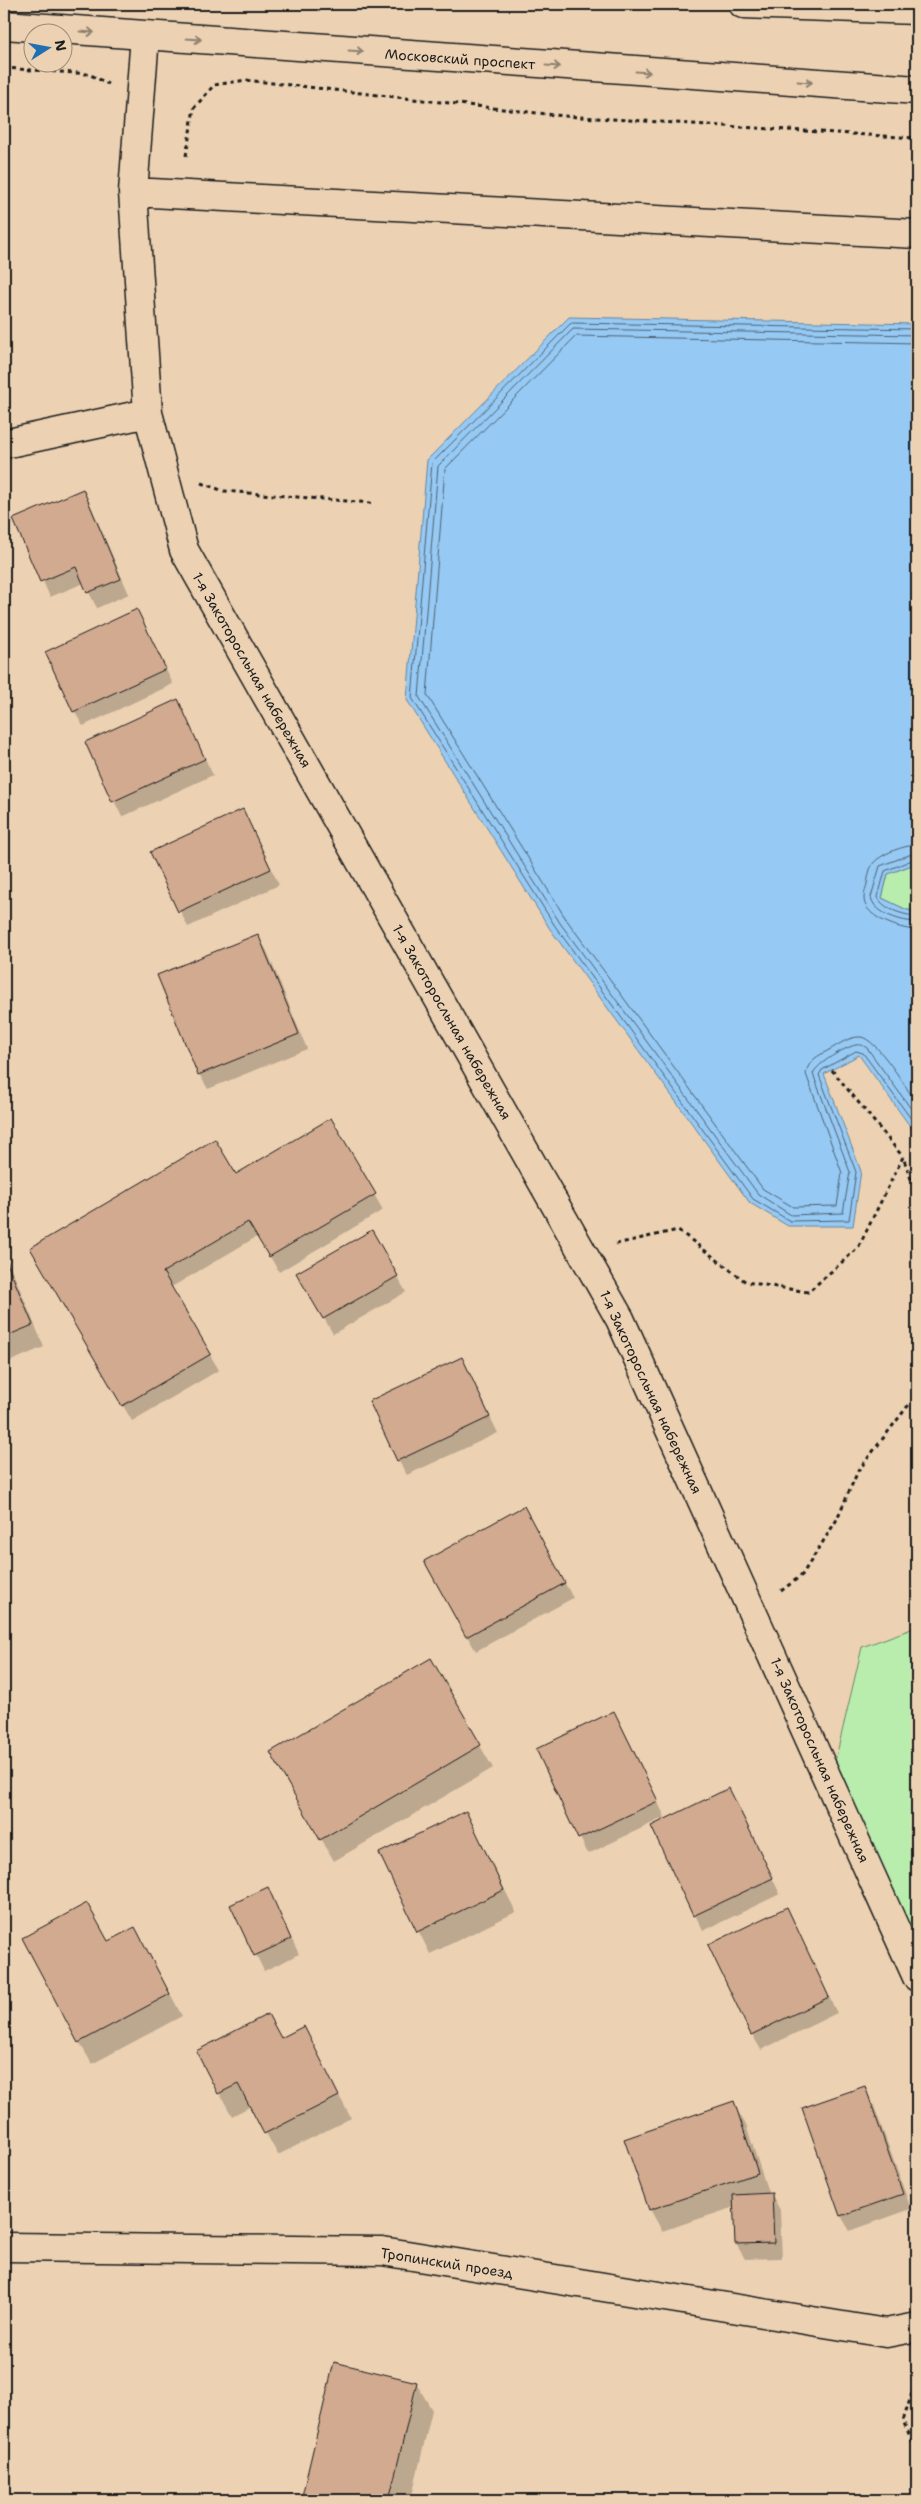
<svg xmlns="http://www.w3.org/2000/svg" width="921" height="2504" viewBox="0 0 921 2504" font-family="'Shantell Sans',sans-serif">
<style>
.green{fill:#b8edae;stroke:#6a8465}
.water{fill:#96c9f3;stroke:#65849d}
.shadow{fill:#0003}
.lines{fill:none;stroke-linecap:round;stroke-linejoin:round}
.shore{stroke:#4d6172;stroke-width:1}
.building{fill:#d1aa90;stroke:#1c1c1c}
.minor-casing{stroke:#1c1c1c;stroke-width:31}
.major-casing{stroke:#1c1c1c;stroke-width:31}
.path{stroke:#1c1c1c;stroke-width:3;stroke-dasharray:4 4;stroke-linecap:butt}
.minor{stroke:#ecd2b3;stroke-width:28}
.major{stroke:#ecd2b3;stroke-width:28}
.oneway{stroke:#8e806f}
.labels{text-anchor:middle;stroke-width:4;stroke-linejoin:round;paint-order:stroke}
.street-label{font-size:14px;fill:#1c1c1c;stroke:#ecd2b3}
</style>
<rect width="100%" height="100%" fill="#ecd2b3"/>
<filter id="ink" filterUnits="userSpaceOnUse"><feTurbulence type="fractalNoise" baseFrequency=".02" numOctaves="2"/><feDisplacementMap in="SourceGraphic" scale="10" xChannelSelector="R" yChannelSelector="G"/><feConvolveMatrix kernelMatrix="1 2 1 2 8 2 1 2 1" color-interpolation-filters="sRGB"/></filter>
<g filter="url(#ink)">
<path class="green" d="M917 863V911L907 910 882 898 888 874Z
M917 1627V1943L834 1766 862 1647Z"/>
<path class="water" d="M569 317 917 324V863L888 874 882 898 907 910 917 911V1136L859 1055 824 1074 861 1171 853 1226H788L750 1203 550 929 407 700 427 460Z"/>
<path class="shadow" d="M83 491 91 506 129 594 97 608 84 583 50 597 15 519Z
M137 610 173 684 83 726 74 711Z
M177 701 213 775 122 817 86 743Z
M251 826 279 885 188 927 151 853Z
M258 936 267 951 307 1049 208 1089 199 1074Z
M331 1120 383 1210 279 1272 258 1236 170 1288 219 1370 132 1421 32 1248 236 1176Z
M372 1232 406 1292 333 1334 298 1273Z
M4 1251 44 1347 4 1364Z
M462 1359 498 1433 407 1475 398 1460Z
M532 1523 573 1598 476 1651 467 1636Z
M430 1660 493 1768 334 1861 272 1753Z
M614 1713 665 1817 588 1854 537 1750Z
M729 1790 780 1894 703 1931 652 1827Z
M466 1813 516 1912 430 1954 380 1854Z
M4 1877 11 1895 4 1898Z
M267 1889 299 1954 264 1971 232 1906Z
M786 1909 837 2013 761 2050 752 2034Z
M108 1943 147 1950 182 2016 92 2064 79 2042Z
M303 2028 351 2118 278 2155 251 2106 232 2116 197 2052 281 2039Z
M864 2087 873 2103 911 2209 850 2231 841 2216 804 2109Z
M733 2103 746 2125 769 2195H772L780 2210 782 2258 745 2259 736 2244 735 2207 662 2231 650 2209Z
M335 2363 416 2383 432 2410 411 2500H302Z"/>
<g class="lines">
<path class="shore" d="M917 329 571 323 432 463 412 698 555 926 753 1199 790 1221 849 1220 856 1172 819 1075 822 1070 856 1051 863 1053 917 1127
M917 335 573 329 438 466 419 697 560 923 758 1194 791 1215 843 1213 850 1172 813 1074C816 1064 845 1047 856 1045 861 1044 864 1046 867 1048L917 1117
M917 343 576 336 445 469 427 695 566 919 763 1189 793 1207 837 1206 842 1173 806 1074C808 1060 818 1056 829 1050 838 1045 850 1036 861 1037 877 1039 907 1089 917 1104
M917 845C905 845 879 854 872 865 869 870 868 878 867 884 865 891 862 899 866 906 873 920 903 930 917 930
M917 852 880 866 871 897C874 914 903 922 917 922
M917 858 885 871 878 897C882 909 906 916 917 916"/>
</g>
<path class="building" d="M83 489 121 579 87 593 76 567 40 582 13 519Z
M137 609 166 669 73 712 45 652Z
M178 699 205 759 112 802 85 742Z
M243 809 271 869 178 912 150 852Z
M258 934 299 1034 198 1075 157 975Z
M331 1118 376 1194 269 1257 248 1222 163 1272 211 1354 122 1406 30 1248 215 1139 236 1174Z
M372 1230 398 1276 323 1319 296 1273Z
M4 1256 33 1325 4 1337Z
M462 1357 490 1417 397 1461 369 1401Z
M524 1506 565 1583 466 1637 424 1561Z
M431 1658 481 1745 320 1840 270 1752Z
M614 1711 658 1801 578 1839 536 1749Z
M729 1788 773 1878 693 1916 651 1826Z
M466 1811 504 1890 417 1932 379 1853Z
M268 1887 291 1939 254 1956 230 1905Z
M87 1903 108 1941 135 1927 170 1994 78 2043 22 1938Z
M787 1907 829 1997 751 2035 708 1945Z
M268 2014 281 2038 304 2026 339 2096 264 2134 238 2084 218 2094 196 2051Z
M865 2086 903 2194 840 2216 802 2108Z
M734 2101 758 2173 649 2210 624 2139Z
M772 2193 774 2243 735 2244 733 2195Z
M334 2362 417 2382 389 2500H301Z"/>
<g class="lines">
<defs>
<path id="minor" d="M145 36 133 192 148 413 184 550 620 1319 917 1977
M133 192 917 234
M4 444 148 413
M4 2247 382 2251 886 2333 917 2327"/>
<path id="major" d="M743 4 917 10
M4 25 917 90"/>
</defs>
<use href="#minor" class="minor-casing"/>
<use href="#major" class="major-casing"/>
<path class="path" d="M4 68 89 74 108 84
M186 156 194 108 214 85 246 80 564 116 917 138
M201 483 224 491 371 503
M832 1070 903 1157
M616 1244 678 1230 746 1282 808 1292 858 1248 903 1157 917 1195
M781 1591 802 1575 836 1521 858 1471 907 1407 917 1398
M917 2378 903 2421 917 2451"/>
<use href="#minor" class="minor"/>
<use href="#major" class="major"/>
</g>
<defs><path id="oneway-shaft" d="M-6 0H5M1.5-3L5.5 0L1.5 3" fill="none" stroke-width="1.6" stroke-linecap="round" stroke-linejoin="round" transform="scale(1.25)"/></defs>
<g class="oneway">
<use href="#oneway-shaft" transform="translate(87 32) rotate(4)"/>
<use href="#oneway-shaft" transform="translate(194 39) rotate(4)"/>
<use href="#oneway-shaft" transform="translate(356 51) rotate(4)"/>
<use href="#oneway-shaft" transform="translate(553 66) rotate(4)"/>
<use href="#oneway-shaft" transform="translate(643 72) rotate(4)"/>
<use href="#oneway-shaft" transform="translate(805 82) rotate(4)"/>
</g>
</g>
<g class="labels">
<g class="street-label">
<text transform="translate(460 59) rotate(4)" y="5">Московский проспект</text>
<text transform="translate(252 670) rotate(60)" y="5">1-я Закоторосльная набережная</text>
<text transform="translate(452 1022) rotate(60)" y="5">1-я Закоторосльная набережная</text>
<text transform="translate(651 1392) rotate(65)" y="5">1-я Закоторосльная набережная</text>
<text transform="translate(820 1760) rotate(66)" y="5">1-я Закоторосльная набережная</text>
<text transform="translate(447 2263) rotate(9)" y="5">Тропинский проезд</text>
</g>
</g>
<rect width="921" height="2504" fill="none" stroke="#ecd2b3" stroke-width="20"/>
<rect x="10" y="10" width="901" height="2484" fill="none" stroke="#1c1c1c" stroke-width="2" filter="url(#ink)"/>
<g transform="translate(48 48) rotate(79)"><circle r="24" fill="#ecd2b3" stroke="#998977"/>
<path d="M0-4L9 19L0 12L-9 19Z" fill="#1f6fb2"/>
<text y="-8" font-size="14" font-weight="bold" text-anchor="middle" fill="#1c1c1c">N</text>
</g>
</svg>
